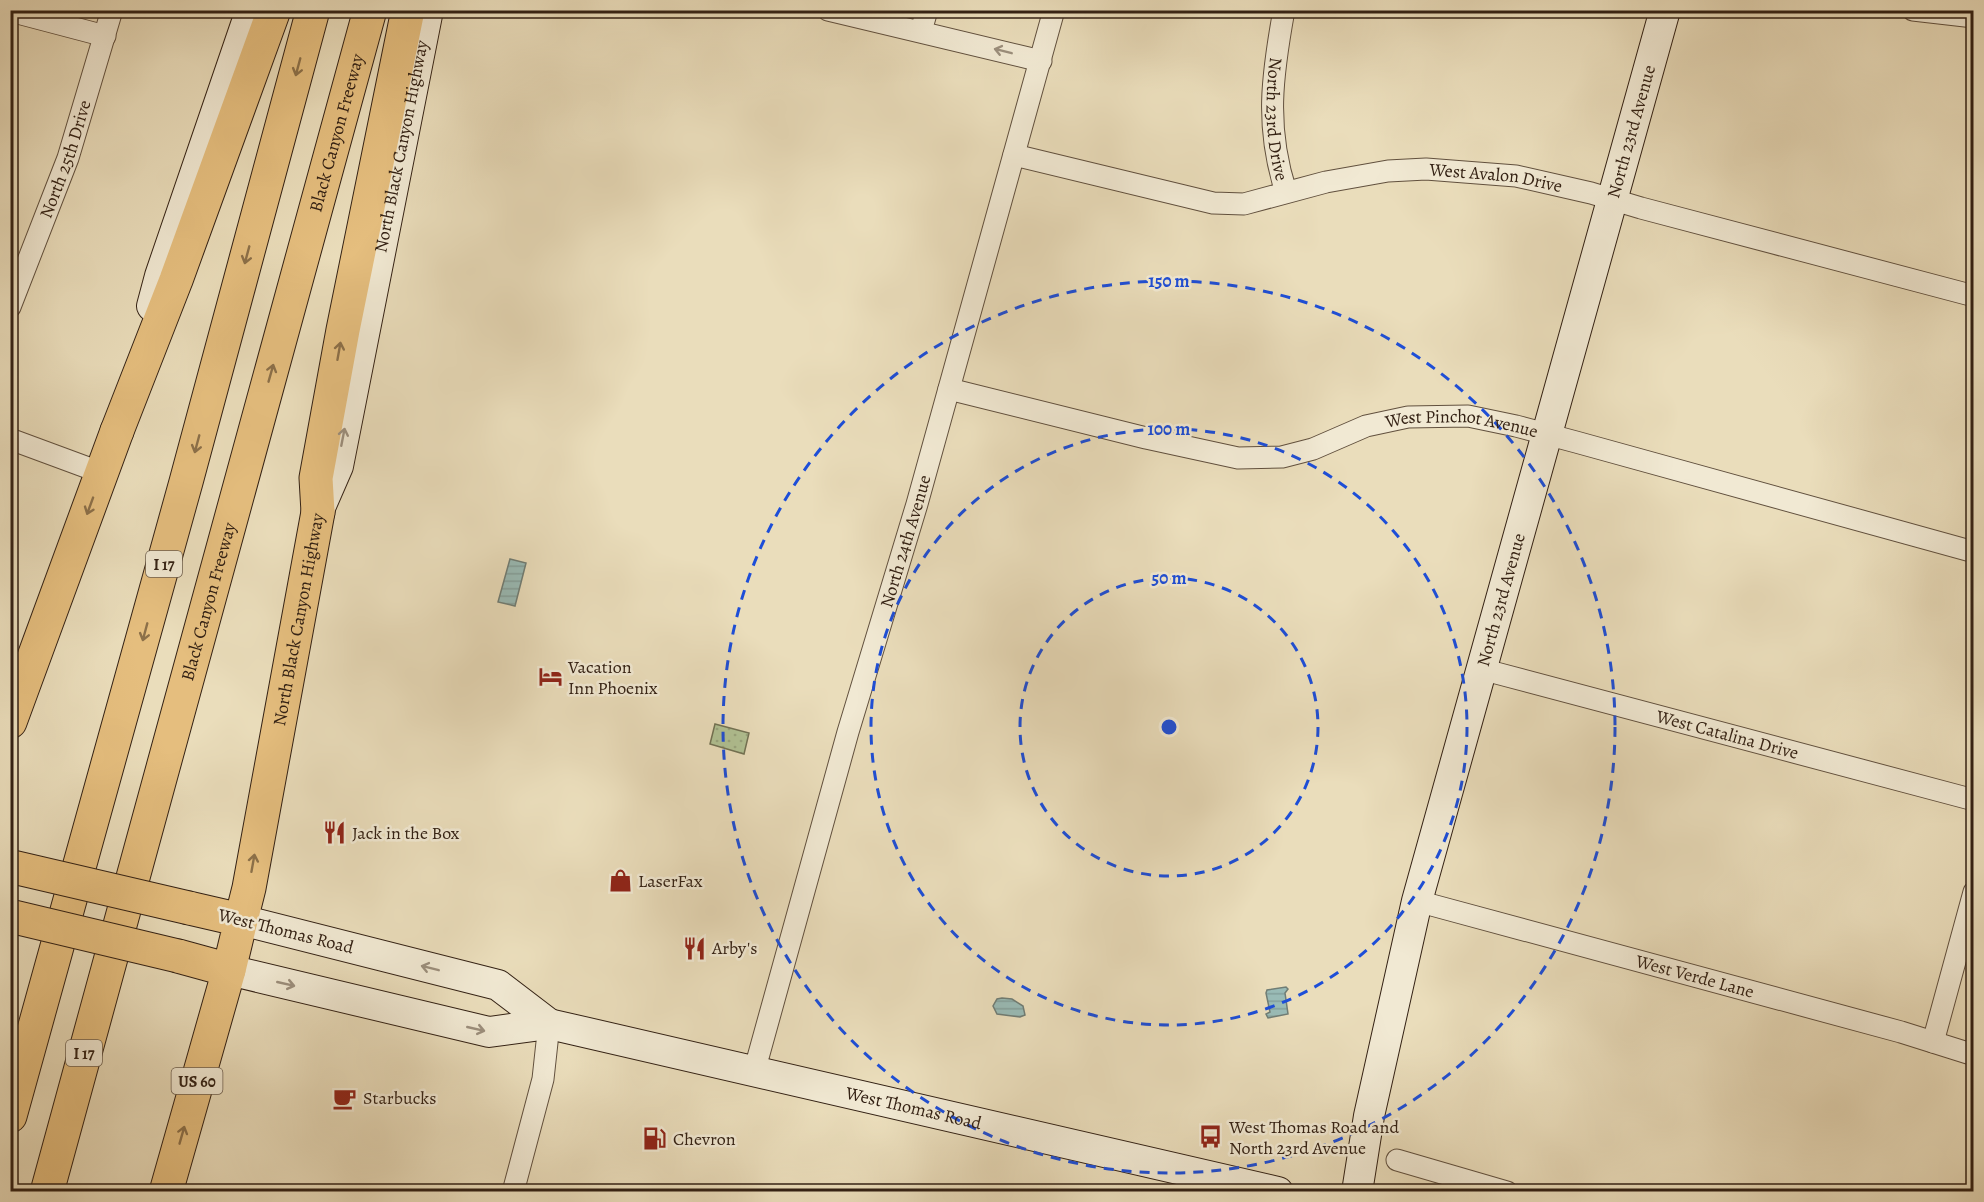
<svg xmlns="http://www.w3.org/2000/svg" width="1984" height="1202" viewBox="0 0 1984 1202" font-family="Alegreya,serif">
<style>
.grass{fill:url(#grass-dots);stroke:#727254;stroke-width:1.5}
.water{fill:url(#water-rules);stroke:#707d75;stroke-width:1.5}
.lines{fill:none;stroke-linecap:round;stroke-linejoin:round}
.street-casing{stroke:#61503e;stroke-width:23}
.secondary-casing{stroke:#332114;stroke-width:32}
.primary-casing{stroke:#332114;stroke-width:35}
.highway-casing{stroke:#332114;stroke-width:35}
.street{stroke:#f1e9d3;stroke-width:21}
.secondary{stroke:#f1e9d3;stroke-width:30}
.primary{stroke:#e5be7e;stroke-width:33}
.highway{stroke:#e5be7e;stroke-width:33}
.primary-bridge-casing{stroke:#332114;stroke-width:35;stroke-linecap:butt}
.highway-bridge-casing{stroke:#332114;stroke-width:35;stroke-linecap:butt}
.primary-bridge{stroke:#e5be7e;stroke-width:33}
.highway-bridge{stroke:#e5be7e;stroke-width:33}
.oneway{stroke:#9c8f7d}
.oneway2{stroke:#8c7049}
.ring{fill:none;stroke:#1d4ed8;stroke-width:3;stroke-dasharray:10 8}
.labels{text-anchor:middle;stroke-width:5;stroke-linejoin:round;paint-order:stroke}
.shield{fill:#f1e9d3;stroke:#6c5d4d;stroke-width:1.5}
.shield-label{font-size:16px;font-weight:bold;fill:#332114}
.street-label{font-size:18px;fill:#332114;stroke:#f1e9d3}
.poi-label{font-size:18px;fill:#332114;stroke:#f1e9d3;text-anchor:start}
.centre{fill:#1d4ed8;stroke:#f1e9d3;stroke-width:3}
.ring-label{font-size:18px;text-anchor:middle;font-weight:bold;fill:#1d4ed8;stroke:#f1e9d3;stroke-width:5;stroke-linejoin:round;paint-order:stroke}
</style>
<defs>
<pattern id="grass-dots" width="8" height="8" patternUnits="userSpaceOnUse" patternTransform="scale(1.5)"><rect width="8" height="8" fill="#b1c294"/><path d="M2 2h.1M6 6h.1" fill="none" stroke="#99a67f" stroke-width="1.8" stroke-linecap="round"/></pattern>
<pattern id="water-rules" width="6" height="5" patternUnits="userSpaceOnUse" patternTransform="scale(1.5)"><rect width="6" height="5" fill="#99bbb6"/><path d="M0 2.5h6" fill="none" stroke="#84a09c"/></pattern>
</defs>
<rect width="100%" height="100%" fill="#eaddbb"/>
<filter id="stains"><feTurbulence type="fractalNoise" baseFrequency=".00333" numOctaves="4"/><feColorMatrix values="0 0 0 0 .2 0 0 0 0 .09 0 0 0 0 .02 0 0 0 .5 -.17"/></filter>
<radialGradient id="worn" r=".72"><stop offset=".6" stop-color="#630" stop-opacity="0"/><stop offset="1" stop-color="#630" stop-opacity=".3"/></radialGradient>
<path class="grass" d="M715 724 749 733 744 754 710 744Z"/>
<path class="water" d="M510 559 526 563 515 606 498 602Z
M1286 987 1288 989 1285 993 1288 1014 1268 1018 1266 1014 1270 1012 1266 993 1267 990Z
M1002 998 1012 999 1023 1006 1025 1015 1020 1017 997 1014 993 1006 997 999Z"/>
<g class="lines">
<defs>
<g id="street">
<path d="M828 10 1041 61"/>
<path id="s1" d="M1284 10C1272 76 1265 127 1286 192"/>
<path d="M1913 10 1974 17"/>
<path d="M10 11 105 36"/>
<path d="M921 31 927 10"/>
<path id="s2" d="M1014 155 1213 203 1244 204 1326 182 1388 171 1426 169 1516 176 1591 193 1641 208 1974 296"/>
<path id="s3" d="M10 307 68 158 112 10"/>
<path id="s4" d="M949 389 1146 438 1238 458 1282 457 1313 449 1366 426 1408 417 1468 416 1516 426 1576 442 1974 552"/>
<path d="M10 439 102 473"/>
<path id="s5" d="M1481 669 1974 800"/>
<path id="s6" d="M1417 901 1901 1032 1974 1055"/>
<path d="M1933 1042 1974 892"/>
<path id="s7" d="M754 1072 848 732 917 504 1054 10"/>
<path d="M1397 1160 1507 1192"/>
<path d="M513 1192 543 1079 549 1024"/>
</g>
<g id="secondary">
<path d="M152 306 160 276 251 10"/>
<path id="s8" d="M318 512 338 466 428 10"/>
<path d="M241 920 498 985 549 1024"/>
<path id="s9" d="M229 970 489 1032 549 1024 1278 1192"/>
<path id="s10" d="M1357 1192 1369 1116 1417 901 1665 10"/>
</g>
<g id="primary">
<path d="M10 722 117 431"/>
<path id="s11" d="M241 920 249 888 318 512"/>
<path d="M178 956 229 970"/>
</g>
<g id="highway">
<path d="M117 431 176 280 274 10"/>
<path d="M318 512 316 478 343 330 408 10"/>
<path d="M10 1116 186 482 313 10"/>
<path id="s12" d="M47 1192 370 10"/>
<path d="M166 1192 229 970 241 920 189 908"/>
</g>
</defs>
<use href="#street" class="street-casing"/>
<use href="#secondary" class="secondary-casing"/>
<use href="#primary" class="primary-casing"/>
<use href="#highway" class="highway-casing"/>
<use href="#street" class="street"/>
<use href="#secondary" class="secondary"/>
<use href="#primary" class="primary"/>
<use href="#highway" class="highway"/>
<defs>
<path id="primary-bridge" d="M10 916 178 956"/>
<path id="highway-bridge" d="M13 867 189 908"/>
</defs>
<use href="#primary-bridge" class="primary-bridge-casing"/>
<use href="#highway-bridge" class="highway-bridge-casing"/>
<use href="#primary-bridge" class="primary-bridge"/>
<use href="#highway-bridge" class="highway-bridge"/>
</g>
<defs><path id="oneway-shaft" d="M-6 0H5M1.5-3L5.5 0L1.5 3" fill="none" stroke-width="1.6" stroke-linecap="round" stroke-linejoin="round" transform="scale(1.5)"/></defs>
<g class="oneway">
<use href="#oneway-shaft" transform="translate(1003 51) rotate(-166)"/>
<use href="#oneway-shaft" transform="translate(343 437) rotate(-79)"/>
<use href="#oneway-shaft" transform="translate(430 968) rotate(-166)"/>
<use href="#oneway-shaft" transform="translate(286 984) rotate(13)"/>
<use href="#oneway-shaft" transform="translate(476 1029) rotate(13)"/>
</g>
<g class="oneway2">
<use href="#oneway-shaft" transform="translate(298 67) rotate(105)"/>
<use href="#oneway-shaft" transform="translate(247 255) rotate(105)"/>
<use href="#oneway-shaft" transform="translate(339 351) rotate(-80)"/>
<use href="#oneway-shaft" transform="translate(271 373) rotate(-74)"/>
<use href="#oneway-shaft" transform="translate(197 444) rotate(105)"/>
<use href="#oneway-shaft" transform="translate(90 506) rotate(110)"/>
<use href="#oneway-shaft" transform="translate(145 632) rotate(105)"/>
<use href="#oneway-shaft" transform="translate(253 863) rotate(-80)"/>
<use href="#oneway-shaft" transform="translate(182 1135) rotate(-74)"/>
</g>
<g class="ring">
<circle cx="1169" cy="727" r="149"/>
<circle cx="1169" cy="727" r="298"/>
<circle cx="1169" cy="727" r="446"/>
</g>
<defs>
<symbol id="hotel-bare" viewBox="-9 -9 18 18"><path d="M-6-4.5h1.5V1H6V5H4.5V3h-9V5H-6ZM-4 0a1.8 1.8 0 1 1 3.6 0ZM.5 0V-2.5h3Q6-2.5 6 0Z" fill="#8f2418" stroke="#f1e9d3" stroke-width="2.5" paint-order="stroke"/></symbol>
<symbol id="restaurant-bare" viewBox="-9 -9 18 18"><path d="M-5-6h1v4h1v-4h1v4h1v-4h1v5L-1.5 .5V6h-2V.5L-5-1ZM5-6V6H3V1.5H1.5Q1.5-4 5-6Z" fill="#8f2418" stroke="#f1e9d3" stroke-width="2.5" paint-order="stroke"/></symbol>
<symbol id="shop-bare" viewBox="-9 -9 18 18"><path d="M-5-2.5h2.3a2.7 3.5 0 0 1 5.4 0H5L5.5 6h-11ZM-1.5-2.5h3a1.5 2.3 0 0 0-3 0Z" fill="#8f2418" stroke="#f1e9d3" stroke-width="2.5" paint-order="stroke"/></symbol>
<symbol id="cafe-bare" viewBox="-9 -9 18 18"><path d="M-5.5-4.5H6V0H3Q3 3.5 0 3.5H-2.5Q-5.5 3.5-5.5 0ZM3-3.2v2h1.7v-2ZM-6 4.5H4V6H-6Z" fill="#8f2418" stroke="#f1e9d3" stroke-width="2.5" paint-order="stroke"/></symbol>
<symbol id="bus-bare" viewBox="-9 -9 18 18"><path d="M-5-6H5V4H4V6H2V4H-2V6H-4V4H-5ZM-3.5-4V0h7V-4ZM-3.5 1.2v1.5H-2V1.2ZM2 1.2v1.5H3.5V1.2Z" fill="#8f2418" stroke="#f1e9d3" stroke-width="2.5" paint-order="stroke"/></symbol>
<symbol id="fuel-bare" viewBox="-9 -9 18 18"><path d="M-5.5-6h7V0h2V4h1.3V-2.5L3-4.5l.8-.8L6-3V5H2.5V1h-1V6h-7ZM-4.2-4.7v3.2H.2V-4.7Z" fill="#8f2418" stroke="#f1e9d3" stroke-width="2.5" paint-order="stroke"/></symbol>
</defs>
<g fill-rule="evenodd">
<use href="#hotel-bare" x="534" y="660" width="33" height="33"/>
<use href="#restaurant-bare" x="318" y="816" width="33" height="33"/>
<use href="#shop-bare" x="604" y="864" width="33" height="33"/>
<use href="#restaurant-bare" x="678" y="932" width="33" height="33"/>
<use href="#cafe-bare" x="328" y="1082" width="33" height="33"/>
<use href="#bus-bare" x="1194" y="1120" width="33" height="33"/>
<use href="#fuel-bare" x="638" y="1122" width="33" height="33"/>
</g>
<g class="labels">
<g class="shield">
<rect x="146" y="551" width="36" height="26" rx="4.5"/>
<rect x="66" y="1040" width="36" height="26" rx="4.5"/>
<rect x="171.5" y="1068" width="51" height="26" rx="4.5"/>
</g>
<g class="shield-label">
<text x="164" y="570">I 17</text>
<text x="84" y="1059">I 17</text>
<text x="197" y="1087">US 60</text>
</g>
<g class="street-label">
<text dy="6" stroke="none"><textPath href="#s1" startOffset="110">North 23rd Drive</textPath></text>
<text dy="6" stroke="none"><textPath href="#s10" startOffset="1096">North 23rd Avenue</textPath></text>
<text dy="6" stroke="none"><textPath href="#s12" startOffset="1098">Black Canyon Freeway</textPath></text>
<text dy="6" stroke="none"><textPath href="#s8" startOffset="376">North Black Canyon Highway</textPath></text>
<text dy="6" stroke="none"><textPath href="#s3" startOffset="158">North 25th Drive</textPath></text>
<text dy="6" stroke="none"><textPath href="#s2" startOffset="492">West Avalon Drive</textPath></text>
<text dy="6" stroke="none"><textPath href="#s4" startOffset="528">West Pinchot Avenue</textPath></text>
<text dy="6" stroke="none"><textPath href="#s7" startOffset="552">North 24th Avenue</textPath></text>
<text dy="6" stroke="none"><textPath href="#s10" startOffset="610">North 23rd Avenue</textPath></text>
<text dy="6" stroke="none"><textPath href="#s12" startOffset="612">Black Canyon Freeway</textPath></text>
<text dy="6" stroke="none"><textPath href="#s11" startOffset="306">North Black Canyon Highway</textPath></text>
<text dy="6" stroke="none"><textPath href="#s5" startOffset="255">West Catalina Drive</textPath></text>
<text transform="translate(286 931) rotate(14)" y="6">West Thomas Road</text>
<text dy="6" stroke="none"><textPath href="#s6" startOffset="288">West Verde Lane</textPath></text>
<text dy="6" stroke="none"><textPath href="#s9" startOffset="702">West Thomas Road</textPath></text>
</g>
<g class="poi-label">
<text x="568" y="673">Vacation<tspan x="568" dy="21">Inn Phoenix</tspan></text>
<text x="352" y="839">Jack in the Box</text>
<text x="638" y="887">LaserFax</text>
<text x="712" y="954">Arby's</text>
<text x="363" y="1104">Starbucks</text>
<text x="1229" y="1133">West Thomas Road and<tspan x="1229" dy="21">North 23rd Avenue</tspan></text>
<text x="673" y="1145">Chevron</text>
</g>
</g>
<circle cx="1169" cy="727" r="9" class="centre"/>
<g class="ring-label">
<text x="1169" y="287">150 m</text>
<text x="1169" y="435">100 m</text>
<text x="1169" y="584">50 m</text>
</g>
<rect width="1984" height="1202" fill="none" stroke="#eaddbb" stroke-width="36"/>
<rect x="12" y="12" width="1960" height="1178" fill="none" stroke="#332114" stroke-width="3"/>
<rect x="18" y="18" width="1948" height="1166" fill="none" stroke="#332114" stroke-width="1.5"/>
<rect width="100%" height="100%" filter="url(#stains)"/>
<rect width="100%" height="100%" fill="url(#worn)"/>
</svg>
